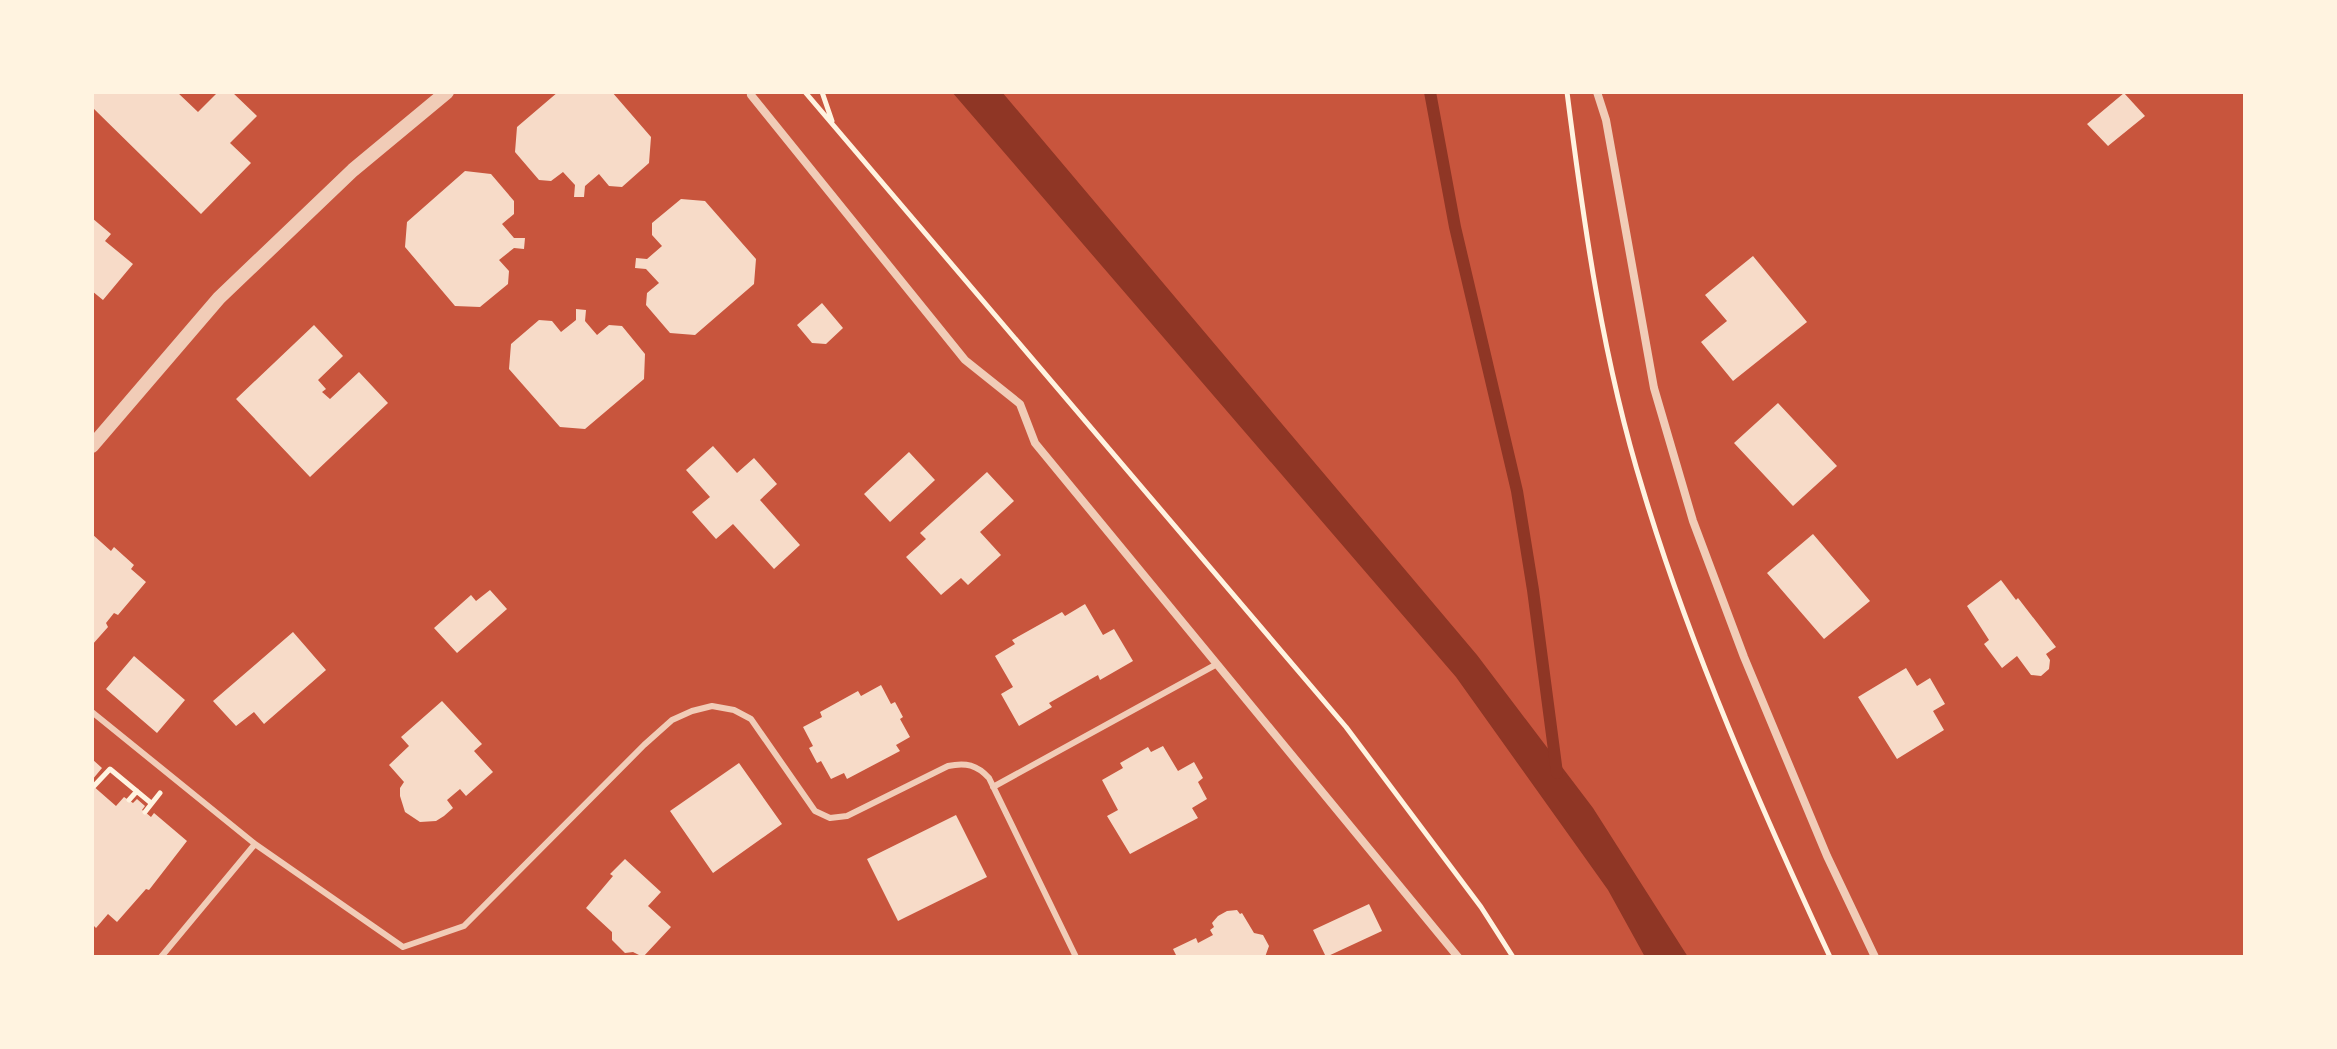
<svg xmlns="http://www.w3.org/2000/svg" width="2337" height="1049" viewBox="0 0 2337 1049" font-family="Helvetica,sans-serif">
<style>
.water{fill:#8f3625}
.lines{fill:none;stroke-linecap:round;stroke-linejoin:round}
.stream{stroke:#8f3625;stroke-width:12}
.building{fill:#f7dbc8}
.path{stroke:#fff3e0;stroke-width:5}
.service{stroke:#f1ccb7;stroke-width:6}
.minor{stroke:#f1ccb7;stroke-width:8}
.tertiary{stroke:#f1ccb7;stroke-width:14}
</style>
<rect width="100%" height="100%" fill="#c8553d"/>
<path class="water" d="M952 92H1002L1477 655 1593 808 1688 957H1645L1608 890 1456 677Z"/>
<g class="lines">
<path class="stream" d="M1430 92 1455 227 1517 491 1533 590 1557 773"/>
</g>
<path class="building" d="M92 92H177L198 112 218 92H232L257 116 230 143 251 163 201 214 92 107Z
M558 92H612L651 137 649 163 622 187 609 186 599 174 585 186 584 197H574L575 185 563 172 551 181 539 180 515 152 517 127Z
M2124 93 2145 116 2108 146 2087 124Z
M465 171 491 174 514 201V214L502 224 514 238H525L524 249 514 248 499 260 509 271 508 284 480 307 455 306 405 247 407 222Z
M681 199 705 201 756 259 754 284 695 335 670 333 646 305 647 293 659 283 646 269 635 268 636 258 647 259 662 246 652 235V223Z
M92 218 111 234 105 241 133 264 103 300 92 291Z
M1753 256 1807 322 1733 381 1701 342 1727 321 1705 295Z
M822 303 843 328 826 344 812 343 797 325Z
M576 309 586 310 585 321 597 335 609 325 622 326 645 354 644 379 585 429 560 427 509 369 511 344 539 320 552 321 561 332 576 320Z
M314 325 343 356 318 380 326 389 322 392 330 399 359 372 388 403 310 477 236 399Z
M1778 403 1837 466 1793 506 1734 443Z
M713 446 737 473 754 458 777 484 760 500 800 545 774 569 733 524 716 539 692 512 710 497 686 470Z
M909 452 935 480 890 522 864 494Z
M987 472 1014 501 980 532 1001 555 968 585 961 578 941 595 906 557 926 539 920 533Z
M92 534 111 551 114 547 134 565 131 569 146 582 118 615 114 613 106 623 108 627 92 645Z
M1813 534 1870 601 1824 639 1767 573Z
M2001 580 2016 600 2018 598 2056 647 2046 654 2050 660 2049 669 2041 676 2031 675 2017 656 2002 668 1984 644 1989 640 1967 606Z
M490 590 507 609 457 653 434 628 471 595 476 601Z
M1085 604 1103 635 1114 629 1133 661 1100 680 1098 675 1049 703 1052 707 1019 726 1001 694 1013 687 995 656 1015 644 1012 640 1062 612 1065 616Z
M293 632 326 670 264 724 254 712 236 726 213 701Z
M134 656 185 700 157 733 106 689Z
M1906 668 1917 686 1930 678 1945 704 1933 711 1944 730 1897 759 1858 697Z
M881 685 891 704 895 702 903 717 900 719 910 737 896 745 900 751 847 779 844 773 831 779 821 761 817 763 809 748 813 746 803 727 822 717 820 712 858 691 861 696Z
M442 701 482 744 474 751 493 772 466 796 460 789 447 800 453 808 444 816 436 821 420 822 405 812 400 796V788L404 782 389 765 409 746 401 737Z
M1163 746 1178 771 1194 762 1203 778 1198 782 1207 799 1192 808 1198 818 1130 854 1107 816 1118 810 1102 780 1123 768 1120 763 1148 747 1151 752Z
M92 759 102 768 92 780Z
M739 763 782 824 713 873 670 811Z
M92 785 116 806 124 797 133 803 137 799 145 806 142 810 145 812 151 817 154 813 187 841 149 890 146 889 117 922 108 914 96 928 92 924Z
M956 815 987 877 898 921 867 859Z
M625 859 661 892 648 906 671 927 643 957 633 952 625 953 612 940V932L586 908 613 876 610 874Z
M1369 904 1382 931 1326 957 1313 930Z
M1237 910 1240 914 1242 913 1254 933 1263 935 1269 946 1265 957H1177L1173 949 1196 938 1198 943 1213 935 1210 930 1214 927 1212 923 1218 916 1227 911Z"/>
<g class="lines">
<path class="path" d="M805 92 1346 727 1481 907 1513 957
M822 92 832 121
M1567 92C1584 226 1603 361 1643 490 1690 647 1761 808 1830 957
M94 786 110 769 151 803
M129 800 137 791
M145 812 160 793"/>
<path class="service" d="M92 712 255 844 403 947 464 926 644 745 672 720 692 711 712 706 734 710 751 719 815 811 830 818 847 816 948 766C966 762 977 765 989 778L1076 957
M993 787 1217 664
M161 957 255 844"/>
<path class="minor" d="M1597 92 1606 120 1654 388 1693 521 1744 657 1827 856 1875 957
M751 95 965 360 1020 404 1035 443 1458 957"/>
<path class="tertiary" d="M92 446 219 298 353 170 447 92"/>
</g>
<rect width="2337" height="1049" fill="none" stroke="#fff3e0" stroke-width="188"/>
</svg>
